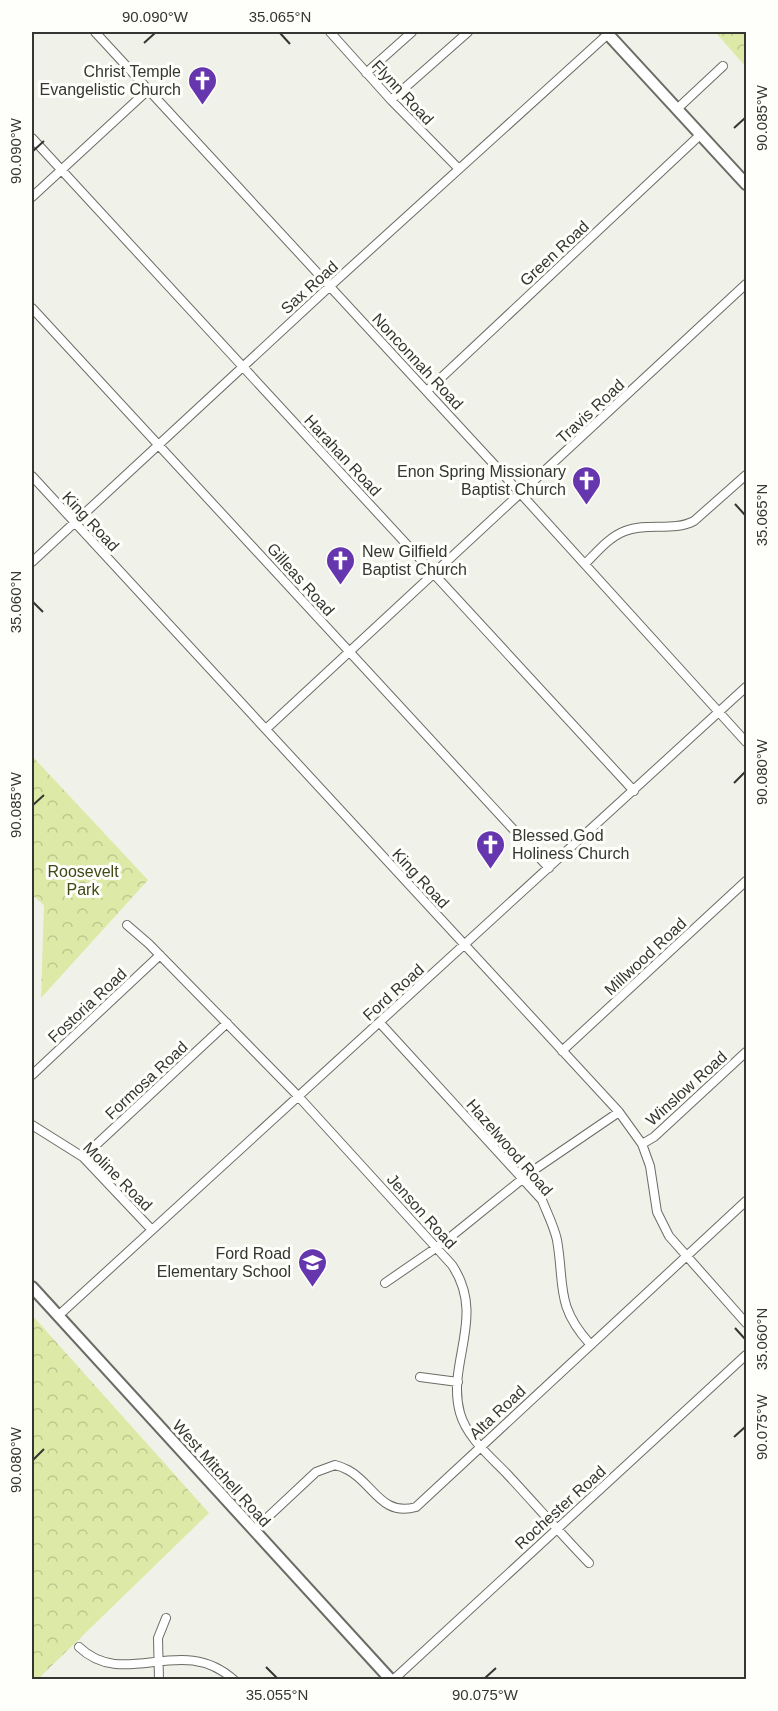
<svg xmlns="http://www.w3.org/2000/svg" width="778" height="1711" viewBox="0 0 778 1711" font-family="Arial,sans-serif">
<style>
.forest{fill:url(#forest-crowns)}
.lines{fill:none;stroke-linecap:round;stroke-linejoin:round}
.minor-casing{stroke:#6b6c65;stroke-width:10}
.major-casing{stroke:#6b6c65;stroke-width:14}
.minor{stroke:#fff;stroke-width:8}
.major{stroke:#fff;stroke-width:10}
.ticks{fill:none;stroke:#353532;stroke-width:2}
.labels{text-anchor:middle;stroke-width:6;stroke-linejoin:round;paint-order:stroke}
.poi-label{font-size:16px;fill:#353532;stroke:#fefffa;text-anchor:end}
.street-label{font-size:16px;fill:#353532;stroke:#fefffa}
.park-label{font-size:16px;fill:#424916;stroke:#fefffa}
.neatline{fill:none;stroke:#353532;stroke-width:2}
.ticks-label{font-size:15px;text-anchor:middle;fill:#353532}
</style>
<defs>
<pattern id="forest-crowns" width="20" height="18" patternUnits="userSpaceOnUse" patternTransform="scale(1.5)"><rect width="20" height="18" fill="#dde9a6"/><path d="M2 6a3 3 0 1 1 6 0M12 15a3 3 0 1 1 6 0" fill="none" stroke="#bec88f"/></pattern>
</defs>
<rect width="100%" height="100%" fill="#f0f2e9"/>
<path class="forest" d="M717 32H746V67L716 33Z
M32 756 148 880 41 998 44 905 32 895Z
M32 1315 209 1513 37 1680 32 1679Z"/>
<g class="lines">
<defs>
<path id="minor" d="M95 32 502 473 746 742
M330 32 391 100 459 169
M366 73 412 32
M391 100 468 32
M677 109 723 66
M32 138 634 791
M32 197 148 90
M32 308 549 868
M427 391 700 135
M32 476 619 1112 642 1144 650 1166 657 1212 669 1236 746 1323
M32 562 329 287 608 34
M585 564C597 552 609 537 625 531 647 522 673 532 694 521L746 475
M266 729 746 284
M127 925 149 944 298 1096 452 1265C487 1317 446 1363 460 1413 467 1438 491 1457 508 1475 535 1504 561 1534 589 1563
M380 1023 542 1200C547 1213 554 1226 557 1240 565 1286 555 1305 590 1344
M562 1051 746 881
M32 1075 160 955
M32 1125 83 1157 152 1230
M642 1144 654 1137 746 1052
M83 1157 227 1023
M385 1283 443 1243 531 1172 619 1112
M58 1316 746 687
M420 1377 458 1382
M254 1530 316 1472 335 1465C339 1466 344 1468 348 1470 373 1483 381 1517 416 1507L746 1201
M79 1647C125 1691 181 1632 234 1680
M159 1680 158 1638 166 1618
M393 1680 746 1355"/>
<path id="major" d="M606 32 746 184
M32 1287 391 1680"/>
</defs>
<use href="#minor" class="minor-casing"/>
<use href="#major" class="major-casing"/>
<use href="#minor" class="minor"/>
<use href="#major" class="major"/>
</g>
<path class="ticks" d="M280 33 290 44M144 43 155 33M734 128 745 118M33 151 44 141M735 504 745 515M33 602 43 612M734 783 745 772M33 805 44 795M735 1328 745 1339M734 1437 745 1427M33 1460 44 1449M266 1667 277 1678M485 1678 496 1668"/>
<defs>
<symbol id="church-pin" viewBox="-11 -11 22 30"><path d="M0 17L-7.5 6A9.5 9.5 0 1 1 7.5 6Z" fill="#6536ae" stroke="#fefffa"/><path d="M-1.2-6h2.4v3.5h3.3v2.4h-3.3V6h-2.4V-.1h-3.3v-2.4h3.3Z" fill="#fff"/></symbol>
<symbol id="school-pin" viewBox="-11 -11 22 30"><path d="M0 17L-7.5 6A9.5 9.5 0 1 1 7.5 6Z" fill="#6536ae" stroke="#fefffa"/><path d="M0-5L7-2L0 1L-7-2ZM-4 1L0 2.5L4 1V4Q0 6-4 4Z" fill="#fff"/></symbol>
</defs>
<g fill-rule="evenodd">
<use href="#church-pin" x="186" y="64" width="33" height="45"/>
<use href="#church-pin" x="570" y="464" width="33" height="45"/>
<use href="#church-pin" x="324" y="544" width="33" height="45"/>
<use href="#church-pin" x="474" y="828" width="33" height="45"/>
<use href="#school-pin" x="296" y="1246" width="33" height="45"/>
</g>
<g class="labels">
<g class="poi-label">
<text x="181" y="77">Christ Temple<tspan x="181" dy="18">Evangelistic Church</tspan></text>
<text x="566" y="477">Enon Spring Missionary<tspan x="566" dy="18">Baptist Church</tspan></text>
<text x="362" y="557" text-anchor="start">New Gilfield<tspan x="362" dy="18">Baptist Church</tspan></text>
<text x="512" y="841" text-anchor="start">Blessed God<tspan x="512" dy="18">Holiness Church</tspan></text>
<text x="291" y="1259">Ford Road<tspan x="291" dy="18">Elementary School</tspan></text>
</g>
<g class="street-label">
<text transform="translate(403 92) rotate(47)" y="6">Flynn Road</text>
<text transform="translate(554 253) rotate(-43)" y="6">Green Road</text>
<text transform="translate(309 287) rotate(-42)" y="6">Sax Road</text>
<text transform="translate(418 361) rotate(47)" y="6">Nonconnah Road</text>
<text transform="translate(590 411) rotate(-43)" y="6">Travis Road</text>
<text transform="translate(343 455) rotate(47)" y="6">Harahan Road</text>
<text transform="translate(91 521) rotate(47)" y="6">King Road</text>
<text transform="translate(301 579) rotate(48)" y="6">Gilleas Road</text>
<text transform="translate(421 878) rotate(47)" y="6">King Road</text>
<text transform="translate(645 956) rotate(-43)" y="6">Millwood Road</text>
<text transform="translate(393 992) rotate(-42)" y="6">Ford Road</text>
<text transform="translate(87 1005) rotate(-43)" y="6">Fostoria Road</text>
<text transform="translate(146 1080) rotate(-43)" y="6">Formosa Road</text>
<text transform="translate(686 1088) rotate(-42)" y="6">Winslow Road</text>
<text transform="translate(510 1147) rotate(49)" y="6">Hazelwood Road</text>
<text transform="translate(118 1176) rotate(45)" y="6">Moline Road</text>
<text transform="translate(422 1211) rotate(48)" y="6">Jenson Road</text>
<text transform="translate(497 1412) rotate(-43)" y="6">Alta Road</text>
<text transform="translate(222 1473) rotate(48)" y="6">West Mitchell Road</text>
<text transform="translate(560 1507) rotate(-42)" y="6">Rochester Road</text>
</g>
<g class="park-label">
<text x="83" y="877">Roosevelt<tspan x="83" dy="18">Park</tspan></text>
</g>
</g>
<rect width="778" height="1711" fill="none" stroke="#fefffa" stroke-width="66"/>
<rect x="33" y="33" width="712" height="1645" class="neatline"/>
<g class="ticks-label">
<text x="155" y="22">90.090°W</text>
<text x="280" y="22">35.065°N</text>
<text transform="translate(762 118) rotate(-90)" y="5">90.085°W</text>
<text transform="translate(16 151) rotate(-90)" y="5">90.090°W</text>
<text transform="translate(762 515) rotate(-90)" y="5">35.065°N</text>
<text transform="translate(16 602) rotate(-90)" y="5">35.060°N</text>
<text transform="translate(762 772) rotate(-90)" y="5">90.080°W</text>
<text transform="translate(16 805) rotate(-90)" y="5">90.085°W</text>
<text transform="translate(762 1339) rotate(-90)" y="5">35.060°N</text>
<text transform="translate(762 1427) rotate(-90)" y="5">90.075°W</text>
<text transform="translate(16 1460) rotate(-90)" y="5">90.080°W</text>
<text x="277" y="1700">35.055°N</text>
<text x="485" y="1700">90.075°W</text>
</g>
</svg>
